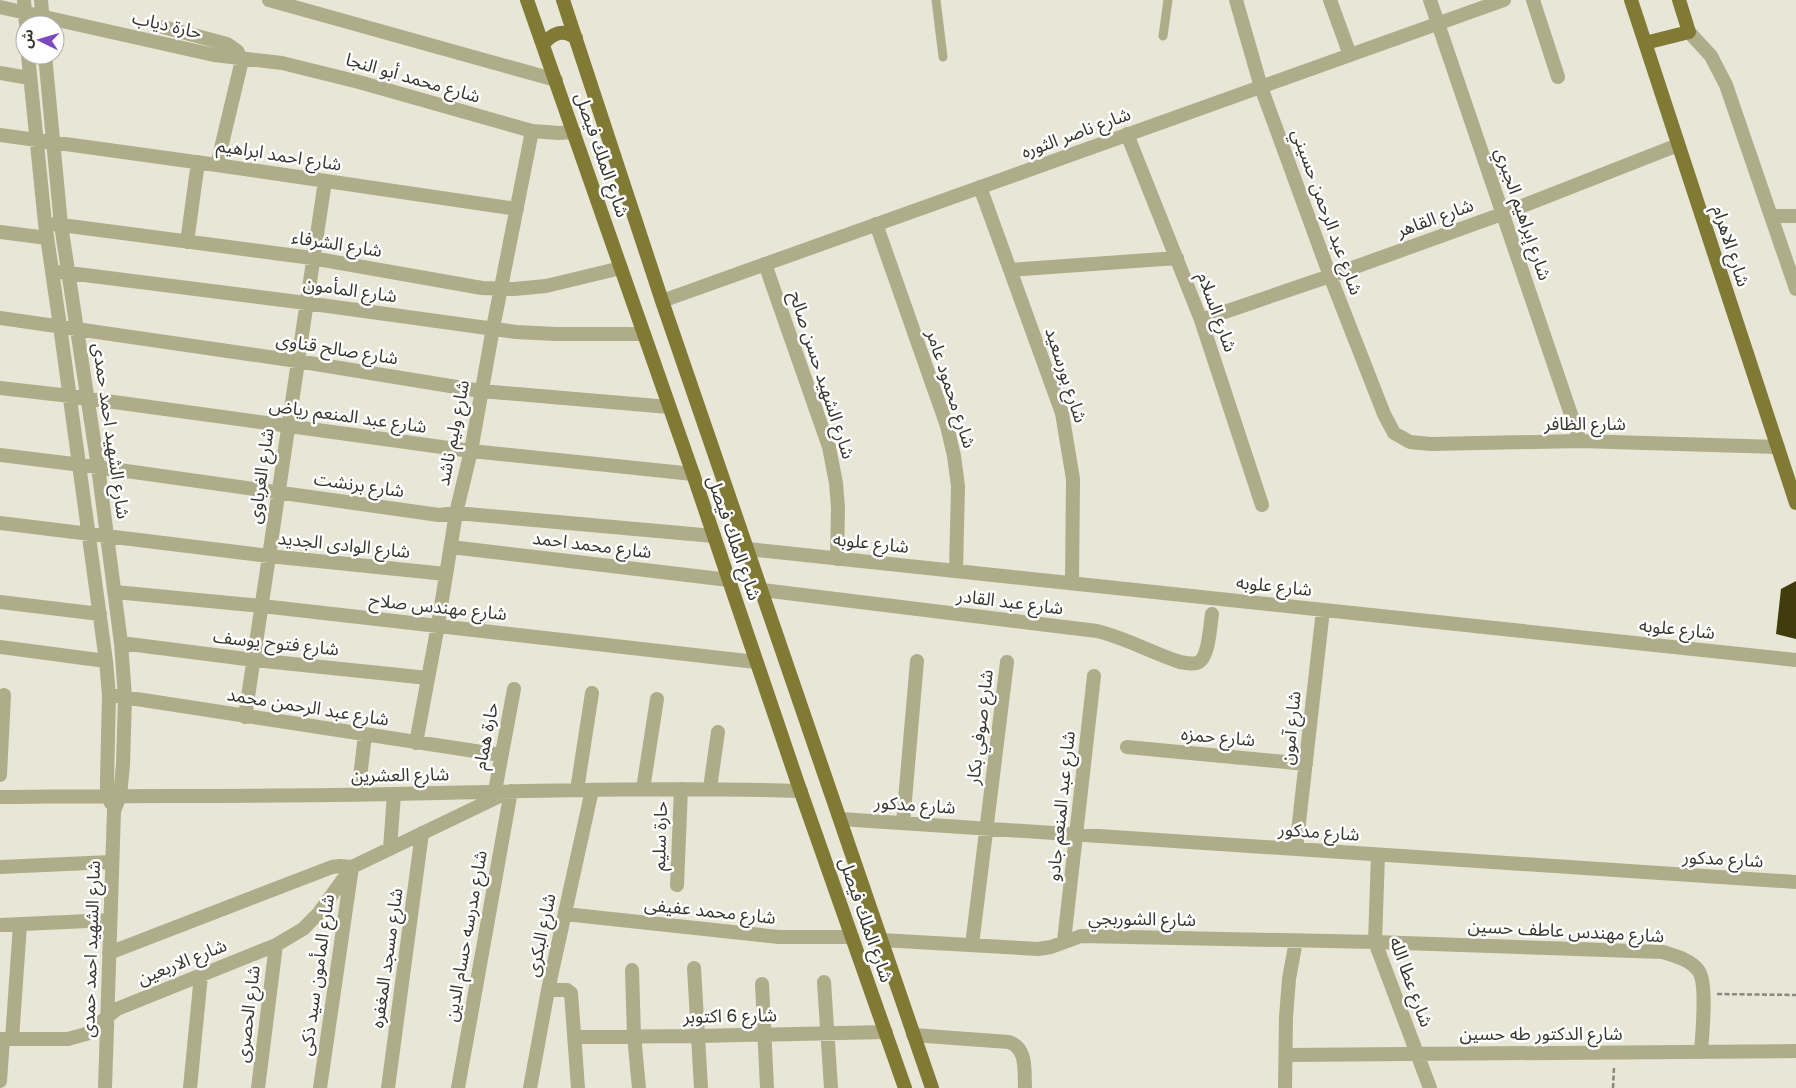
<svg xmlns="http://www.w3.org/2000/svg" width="1796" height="1088" viewBox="0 0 1796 1088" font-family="'Golos Text','Noto Sans Arabic',sans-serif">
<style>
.building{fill:#403c0d}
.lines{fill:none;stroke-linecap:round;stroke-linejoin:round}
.path{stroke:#89887f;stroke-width:2.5;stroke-dasharray:5 2.5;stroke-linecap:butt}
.service{stroke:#aeac89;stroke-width:9}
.minor{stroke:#aeac89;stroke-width:14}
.tertiary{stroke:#aeac89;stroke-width:14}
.primary{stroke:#817a35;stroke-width:14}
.labels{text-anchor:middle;stroke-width:5;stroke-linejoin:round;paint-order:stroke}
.street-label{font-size:18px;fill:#363530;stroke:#fff}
</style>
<rect width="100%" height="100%" fill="#e7e6d7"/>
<path class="building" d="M1796 581V639L1776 634 1781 589Z"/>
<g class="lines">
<path class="path" d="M1717 994 1796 995
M1613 1088 1614 1067"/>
<path class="service" d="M936 0 943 57
M1163 36 1168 0"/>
<path class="minor" d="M24 0 26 25
M41 0 43 24
M269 0 556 80
M1236 0 1261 87 1330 276 1384 414 1394 433 1410 442 1431 444 1580 441 1778 447
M1330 0 1350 55
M1430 0 1580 441
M1533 0 1558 77
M0 7 214 55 282 63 359 82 532 131 559 133 574 132
M163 27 227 44 237 51 242 60 217 165
M1689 32 1711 56 1726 85 1796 289
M28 55 45 223 60 326 106 661 109 695 107 782V795L111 803
M45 55 61 225 98 467 121 643 125 697 123 765 120 796 114 811 105 1088
M0 73 29 78
M1127 134 1201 320 1262 505
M0 135 217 165 517 209
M980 187 1062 413 1073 479 1072 583
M1771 216H1796
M54 224 312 258 482 288 514 289 546 286 621 268
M876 224 947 426 954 456 958 486 956 571
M0 232 47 238
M187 242 198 162
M765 264 829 447 836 483 838 508 837 559
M1010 270 1177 258
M61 272 306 303 516 332 556 334H644
M0 318 297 361 481 391 669 407
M1201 320 1330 276 1502 214 1678 145
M0 388 70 396 471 451 693 474
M0 455 98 467 439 515 456 513 714 536
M0 523 269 556 446 574
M451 547 729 580
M748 549 1796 660
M762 590 1097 631C1126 638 1152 653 1180 662 1186 663 1194 665 1199 662 1209 656 1210 626 1212 614
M115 592 262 606 756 662
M0 602 100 614
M121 643 254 660 428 678
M0 647 106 661
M117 696 501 755
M245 717 325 181
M416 743 438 625 456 513 471 451 493 328 532 131
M1127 747 1306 764
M0 775 4 695
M710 788 718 732
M643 789 657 699
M577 790 592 693
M495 791 514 689
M358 794 365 735
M0 797C131 795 263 797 395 794 530 791 665 787 801 791
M840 819 1796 882
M903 823 917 661
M390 849 394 794
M1296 849 1323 610
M1378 855 1375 942 1430 1088
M0 867 111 862
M677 885 681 789
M565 914 779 937H852
M0 925 110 920
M881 940 1038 949 1051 947 1081 936 1375 942 1663 952C1675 956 1689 959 1698 970 1708 982 1702 1035 1701 1052
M1064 941 1094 676
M972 945 1007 662
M109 953 332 867 340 866 352 867 320 1088
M694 968 701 1088
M632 970 634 1036 639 1088
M824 982 831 1088
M762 984 767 1088
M548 990H567L571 993 578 1088
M913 1035 1009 1042C1028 1049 1024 1071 1025 1088
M574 1037 699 1036 886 1032
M0 1039H68L86 1034 117 1009 276 945 303 929 318 914 352 867 506 793
M12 1039 20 925
M1286 1055 1796 1051
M0 1081 3 1039
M190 1088 201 975
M258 1088 276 945
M388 1088 422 833
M458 1088 511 791
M530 1088 548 990 592 790
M1285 1088 1286 1017 1289 979 1296 941"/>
<path class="tertiary" d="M662 301 1504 0"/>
<path class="primary" d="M527 0 693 474 797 781 905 1088
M563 0 662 301 932 1088
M1631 0 1796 503
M1645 43 1689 32 1679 0
M543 44C553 33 563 28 576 38"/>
</g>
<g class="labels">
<g class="street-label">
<text transform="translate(167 25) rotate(13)" y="6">حارة دياب</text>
<text transform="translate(413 78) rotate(16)" y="6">شارع محمد أبو النجا</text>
<text transform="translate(1076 133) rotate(-20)" y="6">شارع ناصر الثوره</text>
<text transform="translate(279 155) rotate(9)" y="6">شارع احمد ابراهيم</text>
<text transform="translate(602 155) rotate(71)" y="6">شارع الملك فيصل</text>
<text transform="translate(1327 212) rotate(70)" y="6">شارع عبد الرحمن حسيني</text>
<text transform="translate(1523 214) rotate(71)" y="6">شارع إبراهيم الجبري</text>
<text transform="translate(1435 218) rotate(-20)" y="6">شارع القاهر</text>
<text transform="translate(337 244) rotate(9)" y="6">شارع الشرفاء</text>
<text transform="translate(1731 246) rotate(72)" y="6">شارع الاهرام</text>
<text transform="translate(350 290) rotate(8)" y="6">شارع المأمون</text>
<text transform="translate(1217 312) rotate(70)" y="6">شارع السلام</text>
<text transform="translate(337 349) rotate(9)" y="6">شارع صالح قناوى</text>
<text transform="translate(822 375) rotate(72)" y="6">شارع الشهيد حسن صالح</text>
<text transform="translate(1066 375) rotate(72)" y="6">شارع بورسعيد</text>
<text transform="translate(951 389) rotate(72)" y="6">شارع محمود عامر</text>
<text transform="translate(348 416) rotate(8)" y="6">شارع عبد المنعم رياض</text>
<text x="1585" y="430">شارع الظافر</text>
<text transform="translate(111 431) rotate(82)" y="6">شارع الشهيد احمد حمدى</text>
<text transform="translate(453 433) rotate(-79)" y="6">شارع وليم ناشد</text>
<text transform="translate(261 476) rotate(-82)" y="6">شارع الغرباوى</text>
<text transform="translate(359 485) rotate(8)" y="6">شارع برنشت</text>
<text transform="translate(734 538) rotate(71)" y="6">شارع الملك فيصل</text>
<text transform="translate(871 543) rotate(6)" y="6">شارع علوبه</text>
<text transform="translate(344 545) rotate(6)" y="6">شارع الوادى الجديد</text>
<text transform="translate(592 545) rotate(7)" y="6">شارع محمد احمد</text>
<text transform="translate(1274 586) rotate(6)" y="6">شارع علوبه</text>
<text transform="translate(1010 602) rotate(7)" y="6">شارع عبد القادر</text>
<text transform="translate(438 607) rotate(6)" y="6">شارع مهندس صلاح</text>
<text transform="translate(1677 629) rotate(6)" y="6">شارع علوبه</text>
<text transform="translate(276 643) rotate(6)" y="6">شارع فتوح يوسف</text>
<text transform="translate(308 707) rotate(9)" y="6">شارع عبد الرحمن محمد</text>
<text transform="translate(980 727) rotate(-83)" y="6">شارع صوفي بكار</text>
<text transform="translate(1291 728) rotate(-84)" y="6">شارع آمون</text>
<text transform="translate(486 736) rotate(-79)" y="6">حارة همام</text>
<text transform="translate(1218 737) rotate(5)" y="6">شارع حمزه</text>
<text transform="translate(400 775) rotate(-1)" y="6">شارع العشرين</text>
<text transform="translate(915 805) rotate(4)" y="6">شارع مدكور</text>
<text transform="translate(1061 806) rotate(-84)" y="6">شارع عبد المنعم جادو</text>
<text transform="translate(1319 832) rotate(4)" y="6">شارع مدكور</text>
<text transform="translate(660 836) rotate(-88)" y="6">حارة سليم</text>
<text transform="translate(1723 859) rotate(3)" y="6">شارع مدكور</text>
<text transform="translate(710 911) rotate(6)" y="6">شارع محمد عفيفى</text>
<text transform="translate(1142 919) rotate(1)" y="6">شارع الشوربجي</text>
<text transform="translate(866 920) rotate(71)" y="6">شارع الملك فيصل</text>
<text transform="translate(1566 931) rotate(3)" y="6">شارع مهندس عاطف حسين</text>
<text transform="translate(541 935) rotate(-78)" y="6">شارع البكرى</text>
<text transform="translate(466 936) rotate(-80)" y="6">شارع مدرسه حسام الدين</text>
<text transform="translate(91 949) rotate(-88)" y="6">شارع الشهيد احمد حمدى</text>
<text transform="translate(387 958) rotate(-82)" y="6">شارع مسجد المغفره</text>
<text transform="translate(182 962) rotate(-22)" y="6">شارع الاربعين</text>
<text transform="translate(317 975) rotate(-82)" y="6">شارع المأمون سيد ذكى</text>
<text transform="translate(1411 982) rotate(70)" y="6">شارع عطا الله</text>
<text transform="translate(248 1014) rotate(-83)" y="6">شارع الحصرى</text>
<text transform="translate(730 1016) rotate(-1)" y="6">شارع 6 اكتوبر</text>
<text x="1541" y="1040">شارع الدكتور طه حسين</text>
</g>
</g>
<g transform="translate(40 40) rotate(275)"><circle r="24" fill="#ffffff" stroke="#afaeac"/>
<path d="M0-4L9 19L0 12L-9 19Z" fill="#7f47be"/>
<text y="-8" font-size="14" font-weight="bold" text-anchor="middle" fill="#363530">ش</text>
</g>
</svg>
